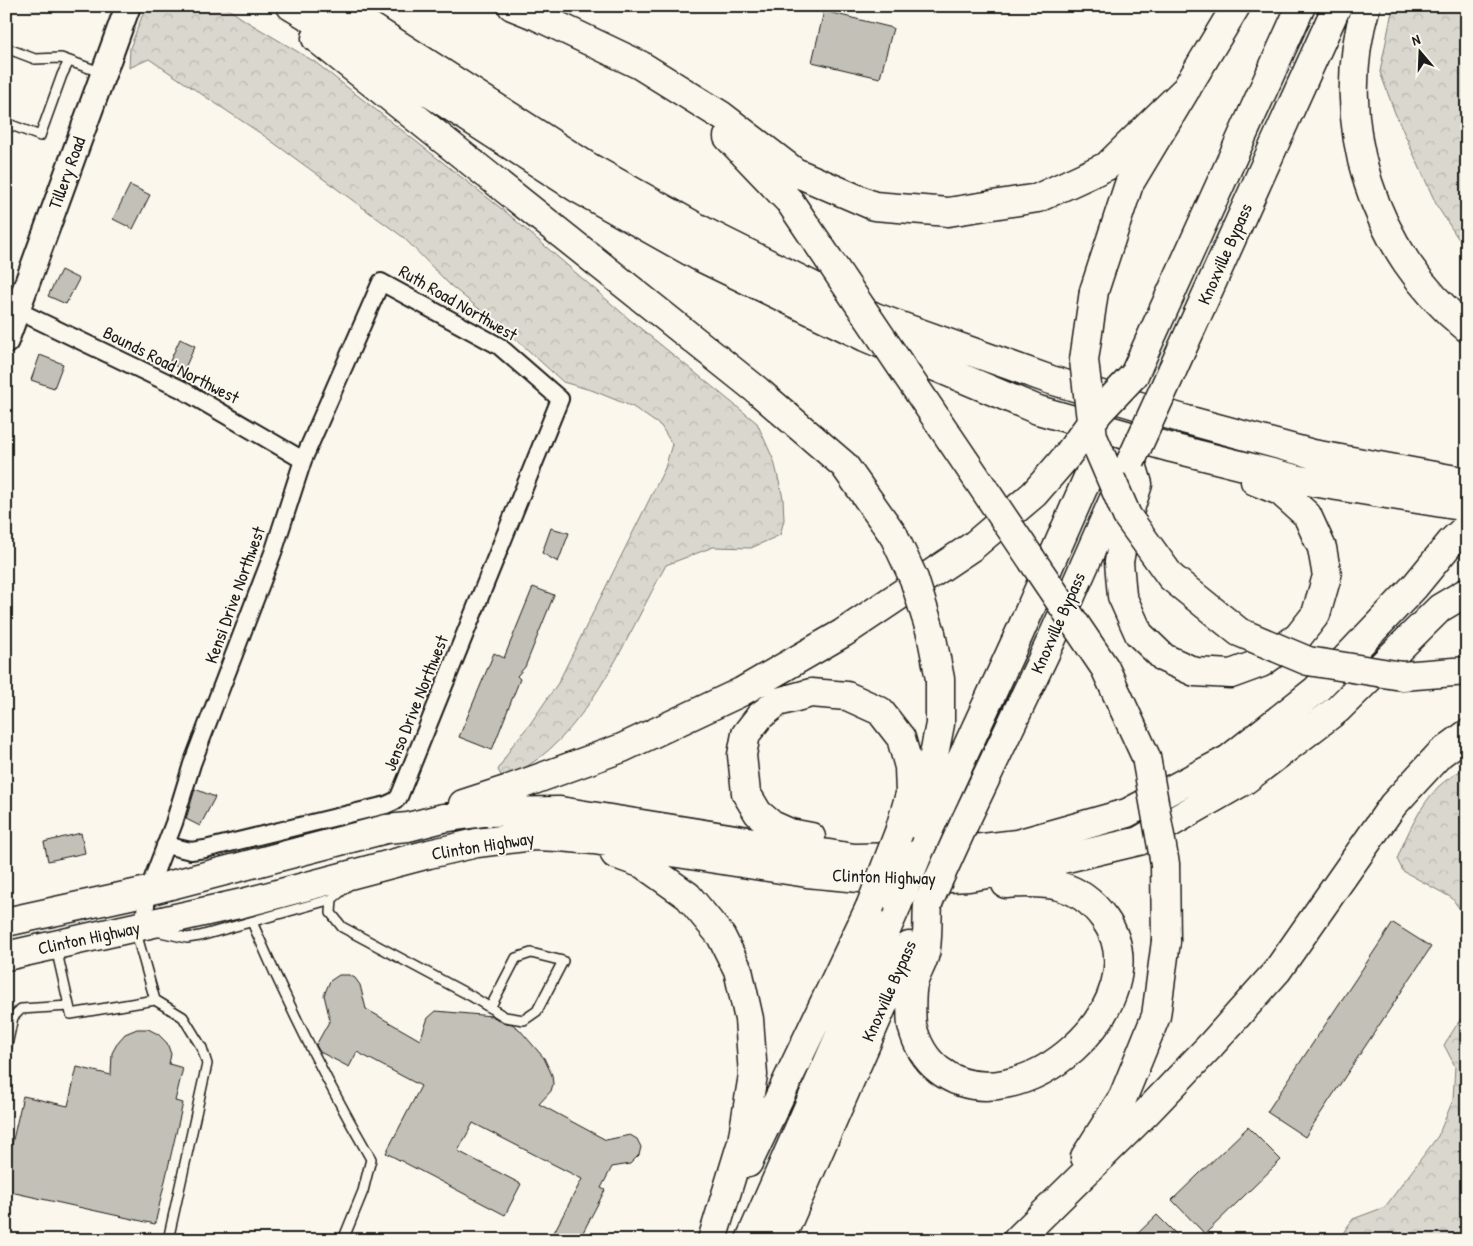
<svg xmlns="http://www.w3.org/2000/svg" width="1473" height="1246" viewBox="0 0 1473 1246" font-family="'Patrick Hand',sans-serif">
<style>
.forest{fill:url(#forest-crowns);stroke:#7b7a75}
.building{fill:#c3c0b8;stroke:#1c1c1c}
.lines{fill:none;stroke-linecap:round;stroke-linejoin:round}
.lane-casing{stroke:#1c1c1c;stroke-width:12}
.street-casing{stroke:#1c1c1c;stroke-width:20}
.secondary-casing{stroke:#1c1c1c;stroke-width:28}
.highway-casing{stroke:#1c1c1c;stroke-width:31}
.lane{stroke:#fbf7ec;stroke-width:9}
.street{stroke:#fbf7ec;stroke-width:16}
.secondary{stroke:#fbf7ec;stroke-width:24}
.highway{stroke:#fbf7ec;stroke-width:28}
.highway-bridge-casing{stroke:#1c1c1c;stroke-width:31;stroke-linecap:butt}
.highway-bridge{stroke:#fbf7ec;stroke-width:28}
.labels{text-anchor:middle;stroke-width:4;stroke-linejoin:round;paint-order:stroke}
.street-label{font-size:18px;fill:#1c1c1c;stroke:#fbf7ec}
</style>
<defs>
<pattern id="forest-crowns" width="20" height="18" patternUnits="userSpaceOnUse" patternTransform="scale(1.25)"><rect width="20" height="18" fill="#dad7ce"/><path d="M2 6a3 3 0 1 1 6 0M12 15a3 3 0 1 1 6 0" fill="none" stroke="#bab8b0"/></pattern>
</defs>
<rect width="100%" height="100%" fill="#fbf7ec"/>
<filter id="ink" filterUnits="userSpaceOnUse"><feTurbulence type="fractalNoise" baseFrequency=".02" numOctaves="2"/><feDisplacementMap in="SourceGraphic" scale="10" xChannelSelector="R" yChannelSelector="G"/><feConvolveMatrix kernelMatrix="1 2 1 2 8 2 1 2 1" color-interpolation-filters="sRGB"/></filter>
<g filter="url(#ink)">
<path class="forest" d="M26 6H102L89 11 33 10Z
M146 6H224L246 21 315 62 507 213 629 319 757 423 774 461 783 498 784 520 780 535 751 548 713 547 666 565C630 629 592 727 526 767 519 771 510 774 502 777L498 770 512 746 530 724 558 683 665 468 672 444 661 426 633 407 594 391 563 382 517 340 450 285 403 237 263 135 149 59 129 68 130 48Z
M1393 6H1467V252L1437 206 1395 113 1380 72Z
M1467 766V920L1452 898 1403 871 1397 859C1407 834 1420 806 1438 787 1446 779 1458 773 1467 766Z
M1467 1009V1240H1338L1353 1219 1385 1207 1438 1136 1453 1100 1455 1066 1444 1045Z"/>
<path class="building" d="M824 11 893 28 880 78 812 62Z
M130 185 150 195 133 229 113 219Z
M61 270 79 279 66 304 48 296Z
M180 339 195 346 184 370 169 363Z
M40 355 63 364 54 388 31 380Z
M551 528 569 533 558 562 542 553Z
M533 587 554 595 525 667 517 676 520 679 492 750 459 737 494 653 504 658Z
M195 789 215 797 200 826 186 819Z
M81 833 85 853 48 861 44 842Z
M1393 923 1431 947 1305 1137 1267 1112Z
M339 975H349L355 978 360 985 366 1009 420 1040 428 1018 436 1011 492 1016 502 1022 512 1024 519 1029 544 1058 552 1075 553 1084 551 1091 539 1104 606 1140 630 1135 637 1139 641 1147 639 1155 630 1164 612 1167 601 1188 605 1190 579 1240H550L582 1179 473 1123 458 1151 521 1184 505 1215 386 1153 421 1086 357 1052 349 1067 320 1052 316 1045 330 1020 324 995 330 981Z
M137 1029H148L158 1034 167 1043 171 1054 169 1064 183 1068 175 1101 183 1103 155 1224 6 1191V1170L23 1096 68 1106 77 1067 111 1075 112 1053 118 1042 125 1034Z
M1248 1127 1281 1160 1205 1234 1172 1200Z
M1157 1215 1182 1240H1131Z"/>
<g class="lines">
<defs>
<path id="lane" d="M6 48 35 59 61 58 103 73
M6 123 40 136 62 75 69 61
M332 899 331 913 342 927 471 996 505 1017 524 1020 537 1011 563 961 531 953 516 958 490 1008
M252 922C287 1003 327 1083 371 1159L363 1191 343 1240
M156 931 187 938 200 936 332 899 350 884
M56 948 71 1014 155 1000 135 929
M155 1000 183 1017 202 1048 207 1064 168 1240
M6 1050 13 1017 21 1009 69 1006"/>
<path id="street" d="M6 305 181 389 303 460
M143 926 148 891 174 823 192 764 274 550 303 460 381 282 499 346 560 399 399 797 395 801 386 805 205 849 191 851 165 845"/>
<path id="secondary" d="M6 341 128 6"/>
<path id="highway" d="M291 6 351 42 577 188 700 257 865 337 1038 410 1172 448 1300 480 1467 507
M338 6 587 166 707 233 875 317 1051 380 1187 420 1313 454 1467 482
M512 6 537 16 640 65 722 116 795 172 874 206 948 212 1038 198 1107 166 1187 88
M1366 6C1331 122 1373 253 1467 328
M316 38 758 391 844 465 894 536
M728 137 790 202
M1094 291 1129 184 1236 6
M1172 371 1337 6
M1134 375 1301 6
M1131 461 1138 484 1126 522 1119 562 1122 596 1139 634 1164 658 1195 672 1231 674 1261 663 1298 637 1316 614 1327 576 1322 548 1307 515 1280 491 1255 481
M463 804 509 789 622 748 741 692 843 633 973 546 1034 494 1066 457
M922 816 940 724V679L931 633
M964 824 1051 641 1124 476
M811 837 790 833 772 825 758 813 746 793 742 755 746 734 760 716 778 702 811 693 847 696 880 711 901 738 909 767 910 794 899 832
M615 854 643 864 688 896 721 936 738 970 749 1019 753 1075 742 1142 712 1240
M918 854 1020 632 1095 461
M928 903C927 918 928 934 926 948 925 961 916 972 913 984 911 993 911 1016 912 1025 916 1042 925 1059 939 1070 1017 1131 1165 1001 1104 918 1078 882 1046 881 1006 884
M6 922 148 891 386 829 408 827 443 818 484 812 560 811 854 858 906 857 1017 844 1127 813 1229 759 1316 690 1415 586 1451 542 1467 527
M6 956 243 903 429 854 477 843 533 836 559 837 594 840 807 873 891 881 969 877 1025 868 1139 841 1245 780 1338 709 1440 608 1467 592
M1085 1157 1123 1097 1156 1016 1166 941
M748 1163 870 907
M750 1240 898 903
M780 1240 909 946
M1017 1240 1146 1113 1211 1045 1277 971 1393 805 1440 754 1467 734"/>
</defs>
<use href="#lane" class="lane-casing"/>
<use href="#street" class="street-casing"/>
<use href="#secondary" class="secondary-casing"/>
<use href="#highway" class="highway-casing"/>
<use href="#lane" class="lane"/>
<use href="#street" class="street"/>
<use href="#secondary" class="secondary"/>
<use href="#highway" class="highway"/>
<defs>
<path id="highway-bridge" d="M790 202 1105 668 1146 757 1165 864 1166 941
M1094 291 1084 360 1093 437 1127 516 1171 577 1239 632 1308 661 1402 676 1467 671
M1066 457 1099 412 1134 375
M1131 461 1172 371
M894 536 914 579 931 633
M898 903 918 854
M928 903 964 824
M870 907 899 832"/>
</defs>
<use href="#highway-bridge" class="highway-bridge-casing"/>
<use href="#highway-bridge" class="highway-bridge"/>
</g>
</g>
<g class="labels">
<g class="street-label">
<text transform="translate(67 173) rotate(-70)" y="6">Tillery Road</text>
<text transform="translate(1225 254) rotate(-66)" y="6">Knoxville Bypass</text>
<text transform="translate(458 303) rotate(30)" y="6">Ruth Road Northwest</text>
<text transform="translate(171 365) rotate(27)" y="6">Bounds Road Northwest</text>
<text transform="translate(235 595) rotate(-70)" y="6">Kensi Drive Northwest</text>
<text transform="translate(1058 623) rotate(-66)" y="6">Knoxville Bypass</text>
<text transform="translate(416 703) rotate(-68)" y="6">Jenso Drive Northwest</text>
<text transform="translate(483 846) rotate(-9)" y="6">Clinton Highway</text>
<text transform="translate(884 877) rotate(2)" y="6">Clinton Highway</text>
<text transform="translate(89 938) rotate(-12)" y="6">Clinton Highway</text>
<text transform="translate(889 991) rotate(-66)" y="6">Knoxville Bypass</text>
</g>
</g>
<rect width="1473" height="1246" fill="none" stroke="#fbf7ec" stroke-width="25"/>
<rect x="12" y="12" width="1448" height="1221" fill="none" stroke="#1c1c1c" stroke-width="2" filter="url(#ink)"/>
<g transform="translate(1420 52) rotate(341)" stroke="#fbf7ec" stroke-width="4" paint-order="stroke">
<path d="M0-4L9 19L0 12L-9 19Z" fill="#1c1c1c"/>
<text y="-8" font-size="14" font-weight="bold" text-anchor="middle" fill="#1c1c1c">N</text>
</g>
</svg>
